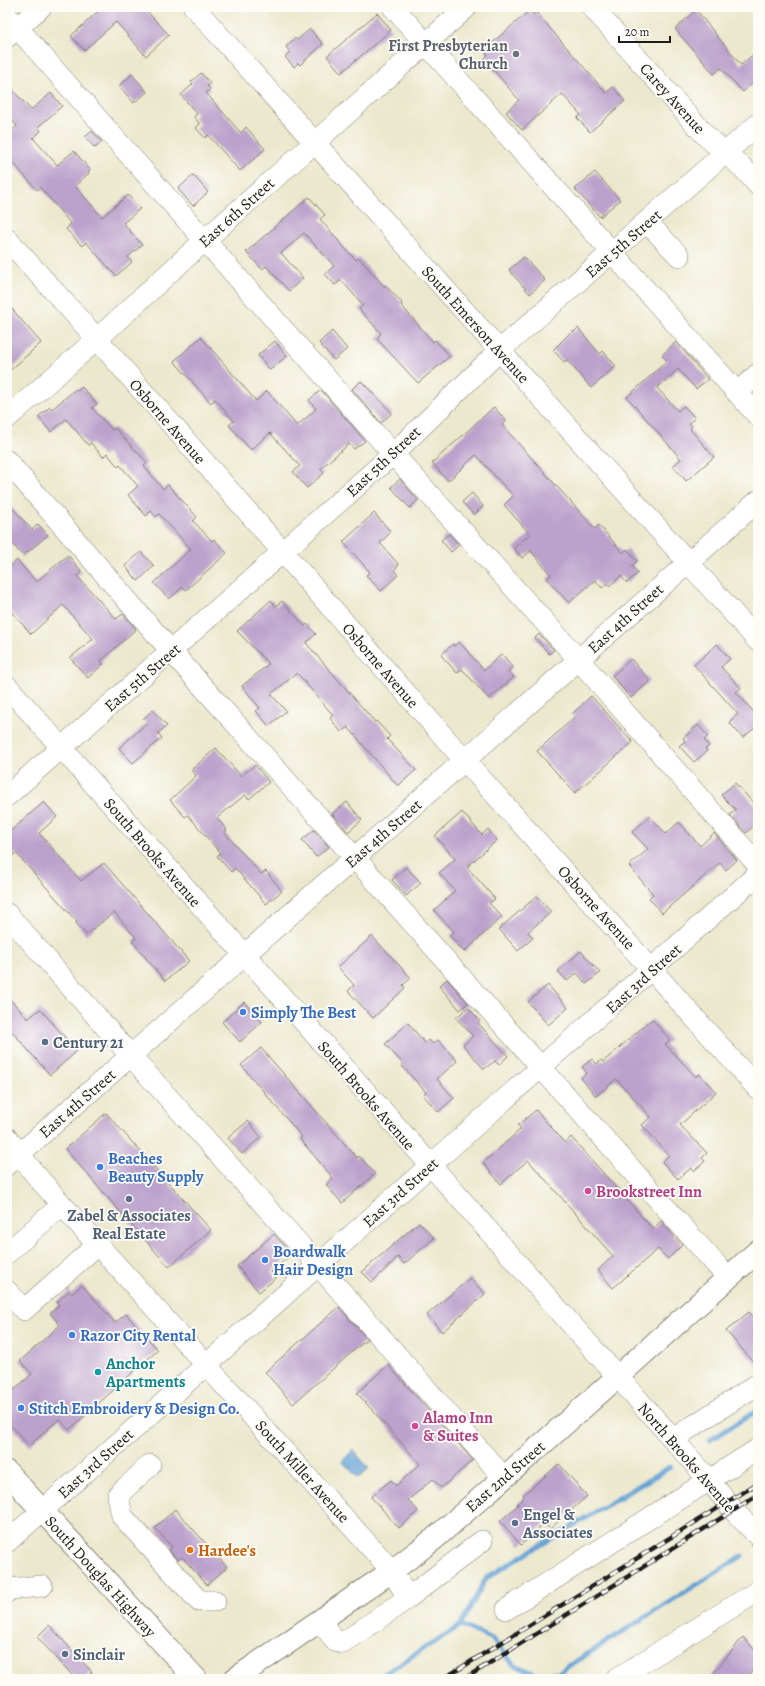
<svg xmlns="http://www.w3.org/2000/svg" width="765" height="1686" viewBox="0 0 765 1686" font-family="Alegreya,serif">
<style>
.water{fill:#62a0d4;stroke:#3f5e78}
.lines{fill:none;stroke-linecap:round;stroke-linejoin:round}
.stream{stroke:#62a0d4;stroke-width:5}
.building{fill:#bba1cc}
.minor-casing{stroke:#848274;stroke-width:22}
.major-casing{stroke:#848274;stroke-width:24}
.minor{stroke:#fff;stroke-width:21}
.major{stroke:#fff;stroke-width:22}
.rail-casing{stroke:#1c1c1c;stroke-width:4.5}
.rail{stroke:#fdfcf7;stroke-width:3;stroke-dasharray:9;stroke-linecap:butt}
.worship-dot{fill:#6b7280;stroke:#fdfcf7;stroke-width:1.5}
.shop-dot{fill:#3f7fe0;stroke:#fdfcf7;stroke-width:1.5}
.service-dot{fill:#5c6f8a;stroke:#fdfcf7;stroke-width:1.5}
.hotel-dot{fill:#d1479c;stroke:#fdfcf7;stroke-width:1.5}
.culture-dot{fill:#0f9aa8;stroke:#fdfcf7;stroke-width:1.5}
.food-dot{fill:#e8710a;stroke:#fdfcf7;stroke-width:1.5}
.labels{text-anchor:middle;stroke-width:3.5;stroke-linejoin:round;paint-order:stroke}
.worship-label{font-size:16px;font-weight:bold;fill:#5b616d;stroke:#fdfcf7;text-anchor:end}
.street-label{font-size:16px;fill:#1c1c1c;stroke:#fdfcf7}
.shop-label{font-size:16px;font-weight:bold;fill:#366cbe;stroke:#fdfcf7;text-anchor:start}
.service-label{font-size:16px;font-weight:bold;fill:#4e5e75;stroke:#fdfcf7;text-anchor:start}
.hotel-label{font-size:16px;font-weight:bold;fill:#b23c85;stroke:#fdfcf7;text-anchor:start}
.culture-label{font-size:16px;font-weight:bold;fill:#0d838f;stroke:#fdfcf7;text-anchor:start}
.food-label{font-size:16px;font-weight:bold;fill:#c56008;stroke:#fdfcf7;text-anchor:start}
</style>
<rect width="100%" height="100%" fill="#fdfcf7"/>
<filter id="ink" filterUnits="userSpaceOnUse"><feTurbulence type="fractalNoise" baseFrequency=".025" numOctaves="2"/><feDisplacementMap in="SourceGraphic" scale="8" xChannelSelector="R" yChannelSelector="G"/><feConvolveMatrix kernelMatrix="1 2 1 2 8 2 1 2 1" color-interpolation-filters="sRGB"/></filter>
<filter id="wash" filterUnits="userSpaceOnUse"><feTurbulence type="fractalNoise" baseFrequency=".012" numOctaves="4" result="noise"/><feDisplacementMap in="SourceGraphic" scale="16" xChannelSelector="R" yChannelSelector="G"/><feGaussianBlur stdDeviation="0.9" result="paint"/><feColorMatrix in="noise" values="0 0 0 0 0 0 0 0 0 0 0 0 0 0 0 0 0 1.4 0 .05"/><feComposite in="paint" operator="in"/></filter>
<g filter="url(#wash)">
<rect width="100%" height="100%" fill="#ece8cd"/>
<path class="water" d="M353 1450 369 1468 358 1478 342 1461Z"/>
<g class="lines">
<path class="stream" d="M710 1440 758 1410
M461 1625 486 1578 670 1467
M376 1679 461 1625 492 1639 514 1665 538 1675 559 1672 742 1556"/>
</g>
<g id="blocks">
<path class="building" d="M103 7H143L169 35 146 56 116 22 84 50 71 36Z
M696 10 741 65 758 50V78L743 92 721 68 714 74 675 29Z
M529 11 533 15 536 12 606 93 613 87 625 101 590 132 577 118 581 115 562 94 522 130 506 112 519 100 484 59 488 55 484 50Z
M377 13 391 30 341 73 327 56Z
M310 29 323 44 300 65 298 63 294 67 285 57 290 52 286 47 295 38 297 40Z
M201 73 210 83 207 86 210 89 206 93 241 133 246 127 265 149 240 171 208 135 205 138 196 128 200 124 194 117 197 114 181 95 193 84 191 82Z
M132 74 147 92 134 103 119 86Z
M7 84 31 110 51 93 62 106 38 127 41 131 33 138 57 165 74 151 90 170 88 172 89 173 75 186 102 217 128 195 140 209 123 223 142 245 128 257 132 262 116 276 86 242 82 246 66 229 71 224 40 187 37 190 7 156V135L17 126 7 114Z
M92 131 102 142 95 148 85 137Z
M595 172 620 200 600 217 575 189Z
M193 175 208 192 193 206 178 189Z
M309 197 325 215 320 219 349 253 356 260 359 258 384 286 385 285 402 303 401 305 433 342 435 340 450 356 418 383 377 339 381 333 359 309 363 305 341 280 335 285 325 274 334 266 304 233 281 253 303 278 289 291 266 266 262 269 246 252Z
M524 257 545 280 530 294 509 270Z
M7 303 41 343 7 373Z
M578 328 600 354 603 351 616 366 591 388 567 360 564 362 553 350 572 331 574 332Z
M332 331 347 349 334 360 319 343Z
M201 337 256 401 267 391 297 426 316 409 309 400 321 390 365 441 354 449 349 444 320 469 324 473 307 488 293 472 300 466 270 433 251 450 229 425 234 421 215 399 211 403 174 361Z
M275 341 287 356 270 370 258 355Z
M676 342 708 379 696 389 678 369 657 388 678 411 684 406 695 418 689 423 692 427 690 429 714 457 686 481 673 466 681 459 627 397 667 361 662 355Z
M361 381 392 413 381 423 352 389Z
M82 387 97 404 92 408 112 430 115 428 135 450H136L147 463 144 466 163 489 168 485 197 517 193 521 212 541 214 539 227 553 186 590 183 587 169 599 154 583 191 549 159 514 156 517 151 511 146 516 128 495 138 486 120 465 118 467 107 453 103 457 91 443 88 445 66 419 51 432 38 417 50 407 52 409 76 389 77 391Z
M494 407 506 421 502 425 595 529 599 525 623 553 627 549 637 561 632 566 638 573 627 583 621 576 609 586 607 583 602 588 595 580 569 603 547 579 551 575 531 551 522 558 514 548 530 534 504 505 513 496 476 455 448 481 432 463Z
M400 479 418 500 410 508 391 487Z
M472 493 483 506 474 515 462 502Z
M7 502 32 530 38 524 48 535 23 556 7 538Z
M374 513 391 532 380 543 399 565 394 570 398 575 381 591 366 575 370 572 343 542Z
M449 534 459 545 451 552 441 540Z
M141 552 154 566 138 581 125 566Z
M68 555 82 572 77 576 116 619 123 614 136 629 101 661 103 664 88 678 70 658 93 639 63 605 31 634 7 607V569L17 560 36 582Z
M271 600 276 606 282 601 305 626 307 624 316 634 306 643 375 722 376 721 390 736 387 739 416 770 398 786 348 727 341 732 330 718 333 715 297 673 271 694 286 711 269 726 256 711 260 708 242 686 269 664 237 631Z
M539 634 554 650 549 654 535 638Z
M459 642 484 670 502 654 513 667 508 671 514 677 489 699 462 669 457 673 441 655 453 644 454 646Z
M717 644 730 659 721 667 741 688 736 692 758 717V725L743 738 729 722 738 714 694 665Z
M631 659 650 681 631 698 612 676Z
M591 696 633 742 575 793 537 751 575 717 572 714Z
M153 710 167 726 158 733 162 738 133 763 119 748 147 723 143 719Z
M698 725 708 736 704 740 709 746 705 749 707 751 694 762 679 746 685 741 683 738Z
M216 748 241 776 255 765 269 782 249 799 245 795 217 818 227 830 224 832 261 874 266 871 282 891 266 904 235 868 231 872 217 856 220 853 188 815 185 817 170 800 196 776 191 770Z
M735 783 758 808V822L746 833 730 815 736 810 721 795Z
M44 802 57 817 39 833 81 881 104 863 189 961 165 981 132 941 136 938 114 912 86 935 76 923 77 922 16 853 7 860V834Z
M347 802 362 820 348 832 332 814Z
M462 812 482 835 488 829 497 840 467 867 495 899 489 903 502 917 464 952 450 936 454 932 434 910 455 891 439 873 455 859 435 836Z
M650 816 666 834 679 822 700 846 714 833 737 860 726 870 720 863 662 913 649 898 653 894 629 866 648 849 632 832Z
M314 830 329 847 316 857 302 840Z
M406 867 421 883 406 896 392 880Z
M537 896 551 912 528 932 533 938 518 951 499 929Z
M372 936 411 978 403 985 405 988 373 1018 348 991 354 985 338 967Z
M581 951 600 973 586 984 577 973 567 981 558 971Z
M447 979 468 1003 460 1010 439 986Z
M548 985 568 1008 548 1025 528 1002Z
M7 996 28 1019 40 1009 77 1051 50 1075 7 1026Z
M244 1002 262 1022 240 1042 222 1022Z
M468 1007 480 1021 478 1023 508 1056 499 1065 495 1061 484 1069 463 1045 473 1036 456 1018Z
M652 1019 670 1040 665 1044 696 1077 699 1074 716 1092 680 1125 707 1153 702 1158 705 1161 694 1171 691 1168 678 1179 662 1162 669 1155 642 1125 651 1117 616 1079 596 1096 581 1078 587 1073 582 1067 592 1059 597 1064 601 1060 603 1062Z
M408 1023 425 1043 429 1040 433 1044 438 1040 457 1061 437 1079 454 1098 438 1112 423 1095 426 1092 401 1065 403 1064 385 1044Z
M261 1048 357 1158 359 1156 375 1174 342 1203 326 1185 333 1178 300 1139 302 1137 241 1065Z
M536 1110 565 1143 571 1137 653 1229 661 1221 682 1245 668 1259 658 1249 613 1288 598 1270 613 1256 528 1160 501 1184 483 1163 521 1129 518 1125Z
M106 1113 211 1230 169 1267 65 1149Z
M248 1121 261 1137 242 1154 228 1138Z
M419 1222 434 1238 404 1264 398 1257 372 1282 362 1272Z
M274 1234 292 1254 271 1272 276 1278 259 1292 237 1266Z
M470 1278 485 1294 442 1332 427 1315Z
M82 1285 115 1323 126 1314 158 1350 69 1430 59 1419 29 1446 7 1421V1396L32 1374 20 1361 60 1325 50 1313 59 1305 57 1302 69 1291 72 1294Z
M339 1307 367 1339 293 1404 265 1372Z
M749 1312 758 1322V1367L726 1331Z
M388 1365 473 1460 441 1488 433 1479 408 1500 418 1511 399 1528 371 1497 391 1480 396 1486 420 1464 357 1393Z
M559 1464 587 1496 550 1529 545 1523 521 1545 500 1521 518 1505 517 1504 524 1497 523 1495Z
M175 1509 227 1567 207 1585 182 1557 178 1560 169 1550 172 1547 155 1528Z
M49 1625 92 1672 85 1679H76L37 1637Z
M743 1637 758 1654V1666L744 1679H709Z"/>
</g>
</g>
<g filter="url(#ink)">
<use href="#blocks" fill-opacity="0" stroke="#848274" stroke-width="1"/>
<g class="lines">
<defs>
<path id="minor" d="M194 7 758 641
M393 7 758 416
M592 7 706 136 744 169 758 185
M7 16 393 454 579 660 758 865
M7 37 41 7
M647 222 679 256
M7 239 97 339 451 745 758 1089
M737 393 758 374
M7 418 97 339 205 240 467 7
M7 461 171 651 728 1278
M7 686 709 1480 734 1511 758 1536
M7 796 393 454 500 350 758 124
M7 914 131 1056 318 1265 504 1478
M7 1138 34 1173 62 1205 392 1571 408 1598
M7 1165 758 501
M7 1253 62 1205
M7 1291 24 1310 98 1244
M673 1439 758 1384
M150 1465 118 1495 122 1516 199 1601H215
M7 1542 758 874
M7 1592 10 1589 42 1586
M507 1609 758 1449
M321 1621 335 1641 343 1643 408 1598 482 1541
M616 1679 758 1591"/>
<path id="major" d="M7 1472 196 1679
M235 1679 392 1571 434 1539 540 1446 758 1251"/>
</defs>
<use href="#minor" class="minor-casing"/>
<use href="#major" class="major-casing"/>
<use href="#minor" class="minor"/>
<use href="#major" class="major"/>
<defs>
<path id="rail" d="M443 1679 758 1483
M464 1679 758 1495"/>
</defs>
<use href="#rail" class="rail-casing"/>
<use href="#rail" class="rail"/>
</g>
</g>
<circle class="worship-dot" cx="516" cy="54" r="4"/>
<g class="shop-dot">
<circle cx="243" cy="1012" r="4"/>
<circle cx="100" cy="1167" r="4"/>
<circle cx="265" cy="1260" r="4"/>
<circle cx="72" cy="1335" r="4"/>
<circle cx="21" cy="1408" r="4"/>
</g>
<g class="service-dot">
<circle cx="45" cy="1042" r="4"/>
<circle cx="129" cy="1199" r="4"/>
<circle cx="515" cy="1523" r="4"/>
<circle cx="65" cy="1654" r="4"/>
</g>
<g class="hotel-dot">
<circle cx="588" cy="1191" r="4"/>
<circle cx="415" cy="1426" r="4"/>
</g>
<circle class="culture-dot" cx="98" cy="1372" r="4"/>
<circle class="food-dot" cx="190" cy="1550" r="4"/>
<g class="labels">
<g class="worship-label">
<text x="508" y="51">First Presbyterian<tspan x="508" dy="18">Church</tspan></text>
</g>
<g class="street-label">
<text transform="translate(673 98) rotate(48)" y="6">Carey Avenue</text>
<text transform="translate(236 212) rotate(-42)" y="6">East 6th Street</text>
<text transform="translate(623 243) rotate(-41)" y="6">East 5th Street</text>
<text transform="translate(476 324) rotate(48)" y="6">South Emerson Avenue</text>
<text transform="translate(168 421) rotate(49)" y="6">Osborne Avenue</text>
<text transform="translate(383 461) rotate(-43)" y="6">East 5th Street</text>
<text transform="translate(625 618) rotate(-42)" y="6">East 4th Street</text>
<text transform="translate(381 665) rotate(49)" y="6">Osborne Avenue</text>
<text transform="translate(142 677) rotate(-41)" y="6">East 5th Street</text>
<text transform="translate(383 833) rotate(-41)" y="6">East 4th Street</text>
<text transform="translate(153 852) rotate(49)" y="6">South Brooks Avenue</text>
<text transform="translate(597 907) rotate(48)" y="6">Osborne Avenue</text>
<text transform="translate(643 978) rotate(-42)" y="6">East 3rd Street</text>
<text transform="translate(367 1095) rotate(49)" y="6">South Brooks Avenue</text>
<text transform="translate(77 1103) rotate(-41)" y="6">East 4th Street</text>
<text transform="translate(400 1192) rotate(-42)" y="6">East 3rd Street</text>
<text transform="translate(687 1457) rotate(49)" y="6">North Brooks Avenue</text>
<text transform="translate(95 1463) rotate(-42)" y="6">East 3rd Street</text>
<text transform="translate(303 1471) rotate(48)" y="6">South Miller Avenue</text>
<text transform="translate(505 1476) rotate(-41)" y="6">East 2nd Street</text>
<text transform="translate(101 1576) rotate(48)" y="6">South Douglas Highway</text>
</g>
<g class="shop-label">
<text x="251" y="1018">Simply The Best</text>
<text x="108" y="1164">Beaches<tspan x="108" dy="18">Beauty Supply</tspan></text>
<text x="273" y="1257">Boardwalk<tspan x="273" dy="18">Hair Design</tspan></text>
<text x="80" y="1341">Razor City Rental</text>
<text x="29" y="1414">Stitch Embroidery &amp; Design Co.</text>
</g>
<g class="service-label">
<text x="53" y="1048">Century 21</text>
<text x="129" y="1221" text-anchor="middle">Zabel &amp; Associates<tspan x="129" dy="18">Real Estate</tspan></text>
<text x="523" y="1520">Engel &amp;<tspan x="523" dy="18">Associates</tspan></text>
<text x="73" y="1660">Sinclair</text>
</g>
<g class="hotel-label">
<text x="596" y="1197">Brookstreet Inn</text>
<text x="423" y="1423">Alamo Inn<tspan x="423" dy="18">&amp; Suites</tspan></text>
</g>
<g class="culture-label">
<text x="106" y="1369">Anchor<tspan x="106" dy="18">Apartments</tspan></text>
</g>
<g class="food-label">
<text x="198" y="1556">Hardee's</text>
</g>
</g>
<rect width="765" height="1686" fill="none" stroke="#fdfcf7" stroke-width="24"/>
<path d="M619 36v6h51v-6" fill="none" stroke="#1c1c1c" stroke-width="2"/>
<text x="625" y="36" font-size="12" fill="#1c1c1c" stroke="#fdfcf7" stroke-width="3" paint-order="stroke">20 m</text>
</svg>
